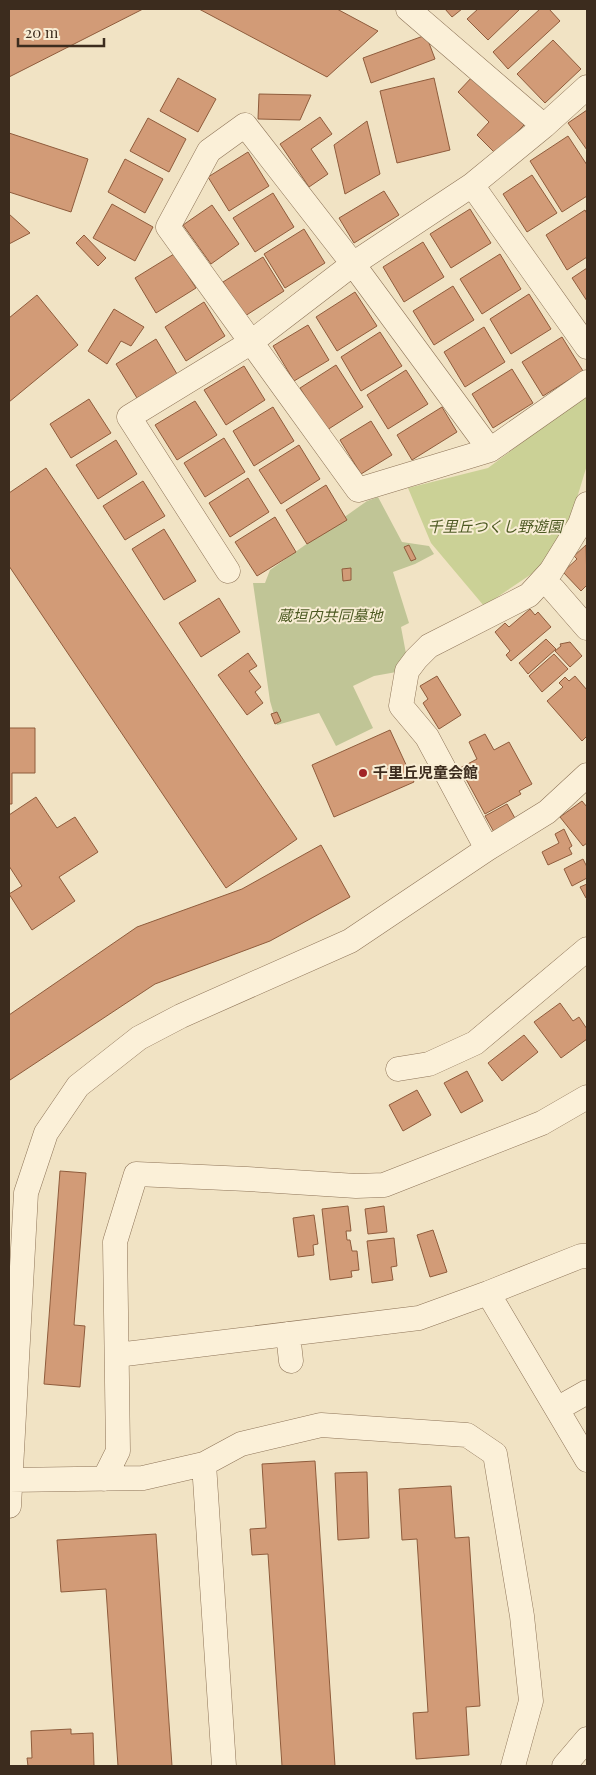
<svg xmlns="http://www.w3.org/2000/svg" width="596" height="1775" viewBox="0 0 596 1775" font-family="'Playfair Display','Noto Sans JP',serif">
<style>
.green{fill:#cbd196}
.cemetery{fill:#c0c596}
.building{fill:#d29b77;stroke:#8f5c3c}
.lines{fill:none;stroke-linecap:round;stroke-linejoin:round}
.street-casing{stroke:#8e7458;stroke-width:25}
.street{stroke:#fbf0d8;stroke-width:24}
.poi-dot{fill:#a12426;stroke:#f8edd4;stroke-width:2}
.labels{text-anchor:middle;stroke-width:4;stroke-linejoin:round;paint-order:stroke}
.park-label{font-size:15px;font-style:italic;fill:#4d5a23;stroke:#f8edd4}
.poi-label{font-size:15px;font-weight:bold;fill:#3c2c1e;stroke:#f8edd4;text-anchor:start}
</style>
<rect width="100%" height="100%" fill="#f1e3c4"/>
<path class="green" d="M587 394V465L564 541 539 569 484 606 431 543 408 488 488 468Z"/>
<path class="cemetery" d="M378 497 402 542 429 546 434 554 415 564 393 572 409 623 401 627 407 659 402 671 374 676 353 686 373 728 336 746 319 713 277 725 270 701 253 583H265L270 570 367 501Z"/>
<path class="building" d="M9 9H143L9 77Z
M199 9H337L378 31 327 77Z
M445 9H462L452 17Z
M478 9H520L488 40 467 19Z
M540 9H549L560 21 508 69 493 52Z
M426 35 435 59 371 83 363 58Z
M553 40 581 69 545 103 517 74Z
M473 76 524 125 496 154 477 135 489 122 458 92Z
M178 78 216 99 198 132 160 111Z
M434 78 450 150 397 163 380 91Z
M259 94 311 95 300 120 258 119Z
M587 110V150L568 123Z
M320 117 332 134 311 149 328 174 309 187 280 144Z
M148 118 186 139 169 172 130 151Z
M367 121 380 174 345 194 334 145Z
M9 133 88 159 71 212 9 192Z
M568 136 587 165V196L562 212 530 161Z
M248 152 269 186 229 211 208 177Z
M125 159 163 179 145 213 108 192Z
M532 175 557 213 527 232 503 194Z
M384 191 399 215 354 243 339 218Z
M273 193 294 227 255 252 233 218Z
M112 204 153 227 135 261 93 238Z
M212 205 239 244 211 264 183 225Z
M470 209 491 243 451 268 430 234Z
M585 210 587 214V257L567 270 546 235Z
M9 214 30 233 9 244Z
M304 229 325 263 285 288 264 254Z
M84 235 106 258 98 266 76 243Z
M423 242 444 277 404 302 383 267Z
M174 254 196 288 156 313 135 278Z
M500 254 521 289 482 314 460 279Z
M263 257 284 291 245 316 223 282Z
M587 268V301L572 278Z
M453 286 474 320 434 345 413 311Z
M355 292 377 326 337 351 316 317Z
M529 294 551 329 511 354 490 319Z
M37 295 78 345 9 402V318Z
M204 302 225 336 186 361 165 327Z
M114 309 144 327 131 346 121 341 107 364 88 351Z
M308 325 329 360 294 381 273 346Z
M484 327 505 362 465 387 444 352Z
M380 332 402 366 361 391 341 357Z
M562 337 583 371 543 396 522 362Z
M156 339 177 374 137 398 116 364Z
M336 365 363 407 327 430 300 388Z
M244 366 265 400 226 425 204 390Z
M512 369 533 403 493 428 472 394Z
M406 370 428 404 388 429 367 395Z
M89 399 111 433 71 458 50 424Z
M195 401 217 435 177 460 155 425Z
M273 407 294 441 254 466 233 431Z
M442 407 457 432 412 460 397 435Z
M371 421 392 455 361 474 340 440Z
M224 438 245 472 205 497 184 463Z
M116 440 137 474 98 499 76 465Z
M299 445 320 479 281 504 259 470Z
M46 468 297 839 226 888 9 566V493Z
M248 478 269 512 230 537 209 503Z
M143 481 165 516 125 540 103 506Z
M326 485 347 520 307 544 286 510Z
M275 517 296 552 257 576 235 542Z
M164 529 196 581 164 600 132 549Z
M409 545 416 559 411 561 404 547Z
M586 545 587 585 581 591 563 572 577 559 574 556Z
M351 568V580L343 581 342 569Z
M219 598 240 632 201 657 179 623Z
M530 609 535 615 538 612 551 627 511 661 506 655 510 651 495 632 505 623 509 627Z
M546 639 556 649 528 674 519 663Z
M570 642 582 656 570 667 555 651 561 646 560 644Z
M248 653 257 666 249 671 261 687 255 692 263 703 247 715 218 675Z
M554 654 568 669 542 692 529 676Z
M437 676 461 715 439 729 423 703 428 699 420 686Z
M575 676 587 690V736L582 741 547 701 563 687 559 683 565 677 569 681Z
M277 712 281 721 275 724 271 714Z
M9 728H35V773H12V804H9Z
M390 730 414 782 334 817 312 765Z
M485 734 494 750 509 742 532 784 519 791 521 794 485 814 460 768 477 759 469 742Z
M36 797 57 828 75 817 98 852 59 877 75 901 32 930 9 894 22 886 9 866V815Z
M582 801 587 807V843L583 846 560 817Z
M507 804 516 820 494 832 485 816Z
M564 829 572 846 569 848 572 854 548 865 542 852 559 843 555 834Z
M321 845 350 897 270 941 155 984 10 1080 9 1078V1015L137 927 242 889Z
M583 859 587 867V878L572 886 564 869Z
M587 884V897L586 898 580 887Z
M560 1003 573 1021 579 1017 587 1029V1039L561 1058 534 1022Z
M524 1035 538 1052 502 1081 488 1063Z
M467 1071 483 1101 461 1113 444 1083Z
M417 1090 431 1115 403 1131 389 1105Z
M60 1171 86 1173 74 1325 85 1326 80 1387 44 1384Z
M348 1206 351 1231H346L347 1240H350L352 1251H357L359 1270 351 1271 352 1277 330 1280 322 1209Z
M384 1206 387 1232 368 1234 365 1209Z
M314 1215 318 1244 313 1245 314 1255 298 1257 293 1218Z
M433 1230 447 1272 430 1277 417 1235Z
M394 1238 397 1266 391 1267 393 1280 372 1283 367 1241Z
M315 1461 335 1766H282L268 1554 252 1555 250 1529 266 1528 262 1464Z
M367 1472 369 1538 338 1540 335 1473Z
M451 1486 455 1538 469 1537 480 1706 466 1707 469 1755 416 1759 413 1713 428 1712 417 1539 402 1540 399 1489Z
M156 1534 172 1766H118L106 1589 61 1592 57 1540Z
M71 1729V1734L93 1733 94 1766H28L27 1758H32L31 1731Z"/>
<g class="lines">
<defs>
<path id="street" d="M408 9 544 126
M472 185 587 347
M490 450 353 264 245 125 209 151 168 227 358 490 490 450 587 382
M228 571 129 417 250 343 353 264 472 185 544 126 587 87
M553 589 587 628
M487 849 427 737 401 706 407 671 416 659 429 646 529 595 551 571 580 524 587 504
M398 1069 429 1064 475 1043 587 949
M488 1293 587 1460
M288 1334 291 1361
M117 1355 419 1318 488 1293 581 1256H587
M557 1409 587 1392
M204 1464 224 1766
M104 1479 118 1451 115 1242 136 1174 247 1179 356 1186 384 1185 542 1123 587 1097
M9 1480 143 1478 204 1464 241 1444 321 1425 467 1435 495 1454 522 1616 531 1701 513 1766
M9 1506 26 1193 46 1133 78 1086 139 1038 181 1016 350 941 487 849 547 812 587 775
M564 1766 587 1739"/>
</defs>
<use href="#street" class="street-casing"/>
<use href="#street" class="street"/>
</g>
<circle class="poi-dot" cx="363" cy="773" r="5"/>
<g class="labels">
<g class="park-label">
<text x="495" y="532">千里丘つくし野遊園</text>
<text x="330" y="621">蔵垣内共同墓地</text>
</g>
<g class="poi-label">
<text x="373" y="778">千里丘児童会館</text>
</g>
</g>
<rect width="596" height="1775" fill="none" stroke="#3c2c1e" stroke-width="20"/>
<path d="M18 38v8h86v-8" fill="none" stroke="#3c2c1e" stroke-width="2.5"/>
<text x="25" y="38" font-size="15" fill="#3c2c1e" stroke="#f8edd4" stroke-width="4" paint-order="stroke">20 m</text>
</svg>
